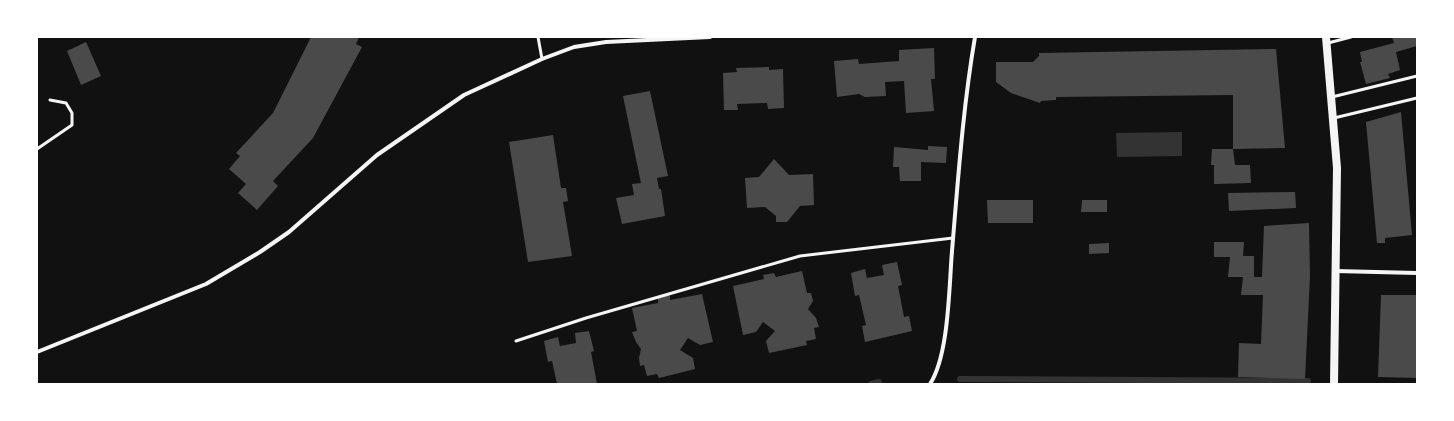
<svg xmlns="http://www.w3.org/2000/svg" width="1454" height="421" viewBox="0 0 1454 421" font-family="Quicksand,sans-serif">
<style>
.water{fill:#333}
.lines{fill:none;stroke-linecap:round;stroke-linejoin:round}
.stream{stroke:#333;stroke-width:6}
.building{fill:#4a4a4a}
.service{stroke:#f5f5f5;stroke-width:3}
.minor{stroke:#f5f5f5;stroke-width:4}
.secondary{stroke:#f5f5f5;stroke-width:8}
</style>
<rect width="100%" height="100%" fill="#111"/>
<path class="water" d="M1182 132V156L1117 157 1116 133Z"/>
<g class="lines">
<path class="stream" d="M960 379 1308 381
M871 384 879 382"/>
</g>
<path class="building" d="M311 37H359L356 44 362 47 313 138 273 181 278 186 257 210 238 193 246 184 229 169 240 156 236 153 273 113Z
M1392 37H1417V46L1396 52 1400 70 1388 74 1390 78 1366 84 1360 62H1362L1360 52 1394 43Z
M86 42 101 76 81 85 67 51Z
M934 48 935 79H931L934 111 906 113 904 81 885 82 886 96 865 97 859 94 837 97 834 61 858 59 859 64 899 61V50Z
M1276 49 1285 148 1233 149V95L1056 97V100L1041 101 1040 103 1011 93 996 82V62H1033L1039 56V53Z
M769 67V70L783 69 784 108 768 109 767 103 737 104 738 110H724L723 73 737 72 736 68Z
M650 91 668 176 657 178 659 189H661L665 216 622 224 616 198 634 195 632 184 641 183 623 96Z
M1401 112 1412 235 1385 238V243H1377L1366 122Z
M553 135 561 188H566L568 201 563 202 572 256 528 262 509 142Z
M928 146 947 147 946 163 921 162V181H900L899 167H893L894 147 928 150Z
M1212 149H1233L1235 165H1250L1251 183 1214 184V165H1211Z
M774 159 789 175 813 174 814 205 800 206 787 222H776V216L765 207 747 208 745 178 759 177Z
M1295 192 1296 208 1229 211 1228 193Z
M987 200H1033V223H988Z
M1082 200H1107V212H1081Z
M1309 223 1310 276 1305 379 1238 377 1239 343 1261 344 1263 295H1241L1243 277H1228L1230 257H1214V242H1244L1243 256H1254V277H1262L1264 226Z
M1109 243V253L1089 254V244Z
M897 262 902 285 898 286 904 317 909 316 912 331 865 342 862 326 866 325 859 295 855 296 851 273 865 269 867 278 884 275 882 265Z
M802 271 807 293H811L813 301 808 309 816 318 819 327 814 328 816 339 806 341 807 345 769 353 766 341 775 331 763 322 756 332 743 335 733 286 764 279 763 275 774 273 776 277Z
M702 294 713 342 700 345 688 338 680 350 693 358 695 369 659 378 657 374 647 376 644 365 640 366 639 358 641 349 636 342 632 332 637 331 632 308 658 303V298L670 295V300Z
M1381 295H1417V378L1378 377Z
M589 331 594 351 591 352 597 384H557L552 361 548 362 544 341 558 337 560 346 576 343 575 333Z"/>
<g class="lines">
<path class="service" d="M538 37 542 59
M1328 43 1351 37
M1332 97 1417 76
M1334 118 1417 98
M37 149 72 125V113L66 103 50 100
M516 341 586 318 800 256 953 238"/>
<path class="minor" d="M1335 271 1417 273
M37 352 206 284 260 252 289 232 377 155 464 95 542 59 574 47 606 42 710 37
M930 384C949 355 949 287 952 251 958 180 963 107 975 37"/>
<path class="secondary" d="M1326 37 1337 168 1334 384"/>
</g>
<rect width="1454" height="421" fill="none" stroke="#ffffff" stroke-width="76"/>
</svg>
